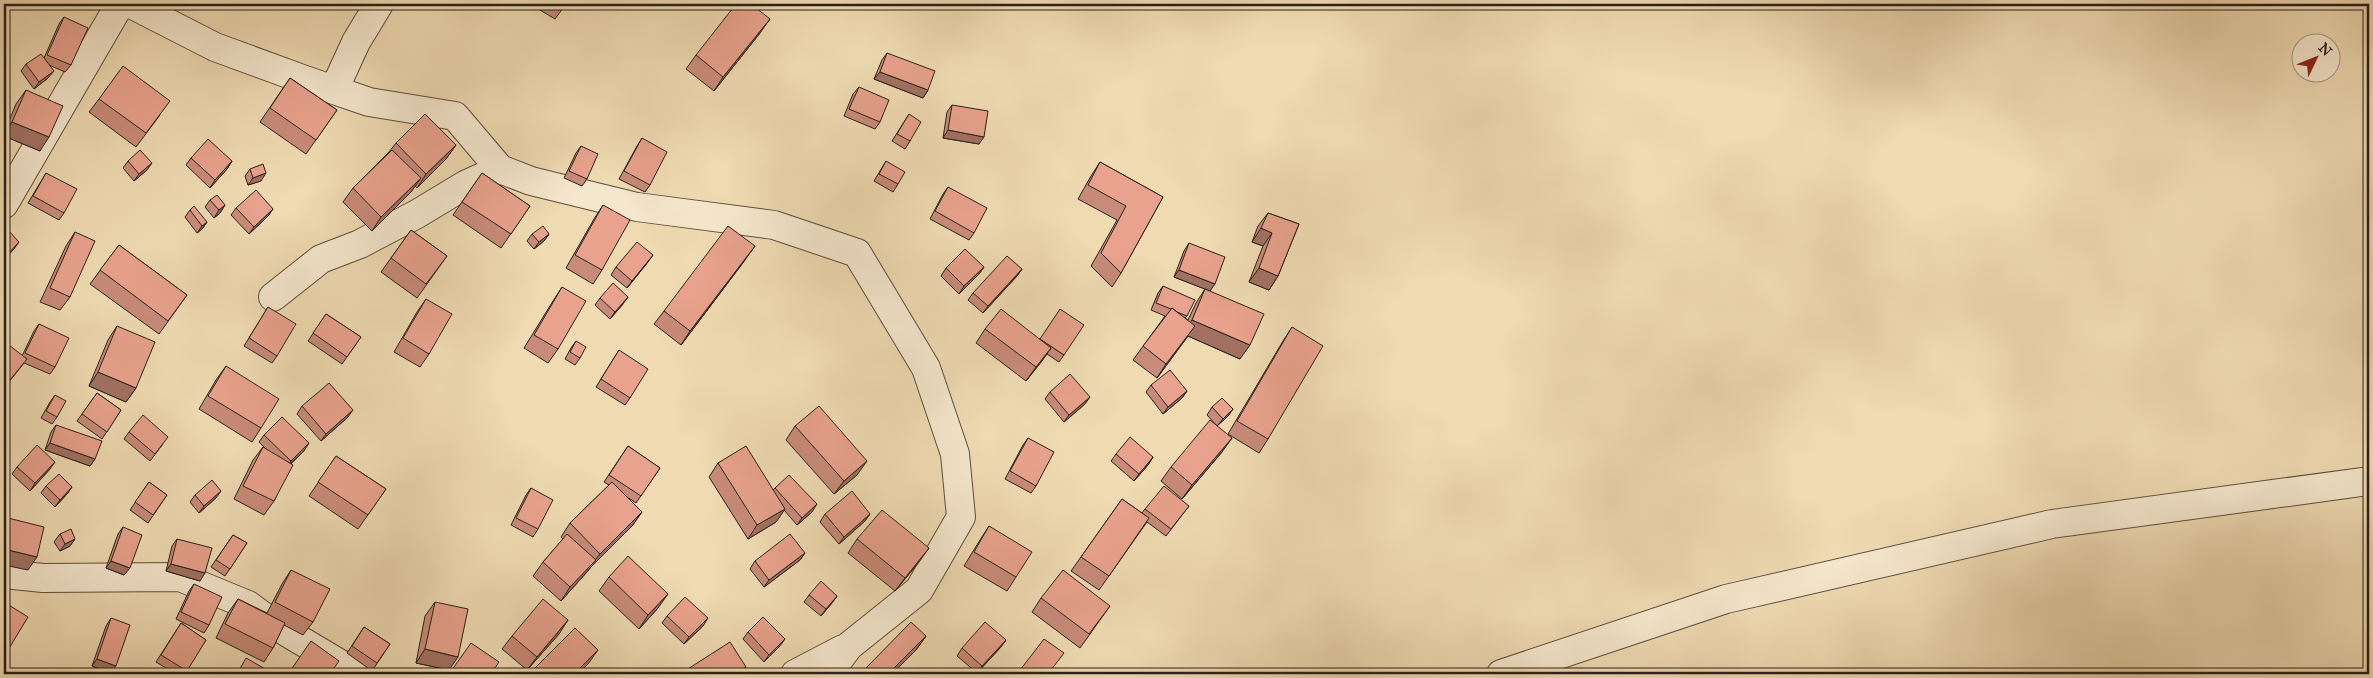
<svg xmlns="http://www.w3.org/2000/svg" width="2373" height="678" viewBox="0 0 2373 678" font-family="'IM FELL Great Primer',serif">
<style>
.lines{fill:none;stroke-linecap:round;stroke-linejoin:round}
.minor-casing{stroke:#5b4e3f;stroke-width:30}
.minor{stroke:#f5e7cd;stroke-width:28}
.wall{fill:#c88b79;stroke:#2a2019}
.shaded-wall{fill:#a27163;stroke:#2a2019}
.building{fill:#e8a28d;stroke:#2a2019}
</style>
<rect width="100%" height="100%" fill="#efdab2"/>
<filter id="stains"><feTurbulence type="fractalNoise" baseFrequency=".004" numOctaves="4"/><feColorMatrix values="0 0 0 0 .2 0 0 0 0 .09 0 0 0 0 .02 0 0 0 .5 -.17"/></filter>
<radialGradient id="worn" r=".72"><stop offset=".6" stop-color="#630" stop-opacity="0"/><stop offset="1" stop-color="#630" stop-opacity=".3"/></radialGradient>
<g class="lines">
<defs>
<path id="minor" d="M131 4 215 47 305 80 369 102 455 116 500 169
M334 90 356 42 379 4
M4 204 120 4
M273 297 321 259 360 244 417 214 465 185 500 169 531 181 637 207 774 225 857 253 926 368 955 454 961 517 919 590 849 646 828 674
M4 574 43 578 180 577 248 605 278 627 357 674
M795 674 843 649
M1501 674 1726 599 2052 524 2369 481"/>
</defs>
<use href="#minor" class="minor-casing"/>
<use href="#minor" class="minor"/>
</g>
<path class="wall" d="M530 4H566L555 19Z
M64 17 71 65 65 72 49 65 48 78 34 89 21 71 26 64 44 58 59 24Z
M760 33 714 91 686 69 696 55Z
M887 53 928 90 923 98 874 79 882 60Z
M290 78 337 110 306 154 260 122Z
M859 87 880 122 875 129 844 116 853 94Z
M26 90 40 151 4 136V133L16 104Z
M99 99 160 115 136 147 89 112Z
M952 105 979 144 943 138 947 112Z
M909 114 910 141 905 149 892 141Z
M642 138 650 185 645 192 619 179 637 146Z
M396 143 456 145 446 159 417 188 415 186 411 192 372 231 343 202 353 188 389 152Z
M581 146 587 179 582 186 564 178 576 153Z
M191 158 232 161 227 169 210 188 186 165Z
M128 161 147 170 134 181 123 168Z
M886 161 898 184 893 192 874 181Z
M1100 162 1163 197 1121 273 1112 287 1091 266 1117 220 1078 199 1091 176Z
M250 169 261 181 248 185 245 176Z
M46 173 64 213 59 220 28 203Z
M482 173 530 206 501 248 453 215Z
M948 187 974 233 969 240 930 219 943 194Z
M210 200 225 205 220 213 214 218 205 207Z
M603 205 602 270 593 284 566 268 594 219Z
M236 208 273 209 268 216 249 234 231 215Z
M190 210 207 222 202 229 197 233 185 217Z
M1268 213 1299 224 1278 276 1269 290 1249 282 1263 246 1252 242 1258 226Z
M411 230 447 256 417 298 381 272Z
M75 232 70 297 60 310 40 302 66 246Z
M532 234H549L544 241 534 249 527 241Z
M1189 243 1240 359 1188 336 1157 378 1133 360 1165 316 1151 310 1158 293 1163 286 1187 316 1185 318 1188 320 1196 303 1205 289 1174 277 1184 251Z
M119 245 187 295 159 334 90 284Z
M745 260 681 345 654 324 664 311Z
M648 262 627 288 611 275 616 267Z
M984 267 979 274 959 294 941 276 946 268Z
M1022 269 1017 276 983 313 968 300 973 293Z
M562 287 558 349 548 363 524 348 553 301Z
M600 298 623 304 610 319 595 305Z
M426 299 429 354 420 367 394 352 417 312Z
M268 307 277 356 272 363 244 346Z
M326 314 361 337 342 364 308 341Z
M39 324 55 367 50 374 24 363 5 387 4 386V344L22 356 34 331Z
M117 326 136 388 126 402 89 386 108 340Z
M1292 327 1268 439 1259 453 1228 434 1283 341Z
M985 329 1040 339 1064 355 1059 362 1047 354 1026 381 976 343Z
M576 341 580 358 575 365 565 359 571 348Z
M619 350 630 398 625 405 596 387Z
M226 366 261 428 252 442 199 409 216 380Z
M1151 385 1187 391 1182 398 1163 414 1146 392Z
M1050 392 1085 404 1064 422 1045 399Z
M97 393 121 410 102 439 77 421Z
M55 395 57 417 52 424 41 418 50 402Z
M302 406 348 417 321 441 297 414Z
M1212 407 1233 409 1228 416 1217 426 1207 415Z
M56 425 95 459 90 466 45 450 51 432Z
M795 426 857 475 834 494 786 440Z
M129 432 163 444 150 461 124 439Z
M264 435 304 451 291 464 274 501 264 515 234 499 253 460 263 447 266 449 259 442Z
M1028 438 1036 486 1031 493 1005 479 1023 445Z
M628 446 660 468 636 503 627 497 642 512 632 526 591 567 586 573 561 601 533 576 543 562 563 539 561 537 570 523 609 485 604 482Z
M1222 452 1182 499 1161 481 1171 467Z
M1116 454 1153 457 1148 465 1134 481 1111 461Z
M336 456 386 489 358 529 309 496Z
M718 463 773 490 775 488 812 512 797 525 784 510 776 522 748 539 709 477Z
M17 467 50 469 30 491 12 474Z
M149 482 167 495 148 523 130 510Z
M46 486 72 487 67 494 55 507 41 493Z
M531 488 538 529 533 537 511 525 526 495Z
M195 495 216 498 199 513 190 502Z
M1122 499 1142 513 1145 509 1189 506 1166 536 1147 522 1099 590 1071 571Z
M825 514H870L865 521 839 544 820 522Z
M989 526 1016 577 1007 591 964 566 980 540Z
M123 527 124 575 106 568 118 534Z
M60 534 75 539 70 546 60 551 54 542Z
M233 535 247 543 225 576 211 567Z
M177 539 200 581 166 571 172 546Z
M857 539 919 562 895 591 848 553Z
M805 553 800 560 764 587 750 569 755 561Z
M291 570 313 622 303 635 284 625 273 648 264 662 216 638 228 613 238 599 267 613 282 584Z
M609 577 658 608 639 629 599 591Z
M194 584 209 625 204 633 176 619 189 591Z
M809 595 837 596 832 603 821 616 804 602Z
M1041 598 1110 606 1080 648 1032 612Z
M435 602 449 670 416 663 425 616Z
M667 616 703 626 684 644 662 623Z
M111 618V673L92 666 106 626Z
M181 623 206 640 184 674H176L156 662Z
M364 627 390 644 372 671 347 653Z
M748 632 780 646 764 662 743 639Z
M559 634 527 670 502 649 512 636Z
M926 636 916 650 892 674H861L865 669Z
M1006 640 1000 648 977 673 957 656 962 648Z"/>
<path class="shaded-wall" d="M770 19 760 33 714 91 723 77Z
M54 71 48 78 34 89 39 82Z
M880 72 928 90 923 98 874 79Z
M12 122 49 137 40 151 4 136V134Z
M948 130 984 137 979 144 943 138Z
M456 145 446 159 417 188 426 174Z
M232 161 227 169 210 188 215 180Z
M152 163 147 170 134 181 139 174Z
M266 173 261 181 248 185 253 178Z
M421 178 411 192 372 231 381 217Z
M225 205 220 213 214 218 219 210Z
M273 209 268 216 249 234 254 227Z
M207 222 202 229 197 233 202 226Z
M1261 228 1272 233 1263 246 1252 242Z
M549 234 544 241 534 249 539 242Z
M19 242 14 249 4 260V258Z
M755 246 745 260 681 345 690 331Z
M653 255 648 262 627 288 632 281Z
M984 267 979 274 959 294 964 286Z
M1259 268 1278 276 1269 290 1249 282Z
M1022 269 1017 276 983 313 988 306Z
M1179 270 1215 284 1210 291 1174 277Z
M628 297 623 304 610 319 615 312Z
M1192 320 1250 345 1240 359 1188 336 1157 378 1166 364 1182 334Z
M1051 348 1042 361 1026 381 1036 367Z
M98 372 136 388 126 402 89 386Z
M1187 391 1182 398 1163 414 1168 407Z
M1090 397 1085 404 1064 422 1069 415Z
M1233 409 1228 416 1217 426 1223 419Z
M353 410 348 417 321 441 326 434Z
M1232 438 1222 452 1182 499 1192 485Z
M50 443 95 459 90 466 45 450Z
M309 443 304 451 286 468 291 461Z
M1153 457 1148 465 1134 481 1139 474Z
M867 461 857 475 834 494 844 481Z
M55 462 50 469 30 491 35 483Z
M72 487 67 494 55 507 60 500Z
M221 491 216 498 199 513 204 506Z
M817 504 812 512 797 525 802 518Z
M785 509 776 522 748 539 757 525Z
M642 512 632 526 591 567 586 573 561 601 570 587 595 560 600 554Z
M870 514 865 521 839 544 844 537Z
M75 539 70 546 60 551 65 544Z
M929 548 919 562 895 591 905 578Z
M4 549 37 557 28 570 4 565Z
M805 553 800 560 764 587 769 580Z
M111 561 130 568 124 575 106 568Z
M171 564 205 573 200 581 166 571Z
M668 594 658 608 639 629 648 615Z
M837 596 832 603 821 616 826 609Z
M708 618 703 626 684 644 689 637Z
M568 620 559 634 527 670 537 657Z
M926 636 916 650 892 674H888Z
M785 639 780 646 764 662 769 655Z
M1006 640 1000 648 977 673 982 666Z
M425 649 458 657 449 670 416 663Z
M598 650 588 664 578 674H574Z
M97 659 116 666 111 673 92 666Z
M746 667 741 674H735Z"/>
<path class="building" d="M736 4H751L770 19 723 77 696 55Z
M64 17 88 28 71 65 47 55Z
M887 53 935 71 928 90 880 72Z
M41 54 54 71 39 82 26 64Z
M123 66 170 101 146 133 99 99Z
M290 78 337 110 316 140 270 108Z
M859 87 889 100 880 122 849 109Z
M26 90 63 106 49 137 12 122Z
M952 105 988 111 984 137 948 130Z
M425 114 456 145 426 174 396 143Z
M909 114 921 122 910 141 897 134Z
M642 138 667 152 650 185 624 171Z
M208 139 232 161 215 180 191 158Z
M581 146 598 154 587 179 569 171Z
M140 150 152 163 139 174 128 161Z
M392 150 421 178 381 217 353 188Z
M886 161 905 172 898 184 879 174Z
M1100 162 1163 197 1121 273 1101 253 1126 206 1088 185Z
M263 164 266 173 253 178 250 169Z
M46 173 77 189 64 213 33 196Z
M482 173 530 206 511 234 462 202Z
M948 187 987 208 974 233 935 211Z
M256 190 273 209 254 227 236 208Z
M217 195 225 205 219 210 210 200Z
M603 205 630 220 602 270 575 255Z
M194 206 207 222 202 226 190 210Z
M1268 213 1299 224 1278 276 1259 268 1272 233 1261 228Z
M543 226 549 234 539 242 532 234Z
M728 226 755 246 690 331 664 311Z
M7 229 19 242 4 258V233Z
M411 230 447 256 426 284 391 258Z
M75 232 95 241 70 297 50 288Z
M637 242 653 255 632 281 616 267Z
M1189 243 1225 257 1215 284 1179 270Z
M119 245 187 295 168 321 100 270Z
M965 249 984 267 964 286 946 268Z
M1007 256 1022 269 988 306 973 293Z
M613 283 628 297 615 312 600 298Z
M1163 286 1195 300 1187 316 1177 312 1172 308 1171 309 1156 303Z
M562 287 586 301 558 349 534 335Z
M1205 289 1264 314 1250 345 1192 320Z
M426 299 452 314 429 354 403 338Z
M268 307 296 324 277 356 249 338Z
M1172 308 1195 326 1166 364 1143 346Z
M1001 309 1051 348 1036 367 985 329Z
M1060 309 1084 325 1064 355 1040 339Z
M326 314 361 337 347 357 313 333Z
M39 324 69 338 55 367 25 353Z
M117 326 155 342 136 388 98 372Z
M1292 327 1323 346 1268 439 1237 421Z
M576 341 586 347 580 358 570 352Z
M5 342 27 359 10 380 4 375V344Z
M619 350 648 369 630 398 601 379Z
M226 366 279 399 261 428 208 396Z
M1170 370 1187 391 1168 407 1151 385Z
M1070 374 1090 397 1069 415 1050 392Z
M329 383 353 410 326 434 302 406Z
M97 393 121 410 107 432 82 414Z
M55 395 66 401 57 417 46 411Z
M1222 398 1233 409 1223 419 1212 407Z
M819 406 867 461 844 481 795 426Z
M143 415 168 437 155 454 129 432Z
M282 417 309 443 291 461 264 435Z
M1210 420 1232 438 1192 485 1171 467Z
M56 425 102 441 95 459 50 443Z
M1130 437 1153 457 1139 474 1116 454Z
M1028 438 1054 452 1036 486 1010 471Z
M37 445 55 462 35 483 17 467Z
M628 446 660 468 641 496 609 475Z
M746 446 785 509 757 525 718 463Z
M263 447 293 465 274 501 243 486Z
M336 456 386 489 368 515 318 482Z
M59 474 72 487 60 500 46 486Z
M789 475 817 504 802 518 775 488Z
M212 480 221 491 204 506 195 495Z
M149 482 167 495 153 515 135 502Z
M612 482 642 512 600 554 570 523Z
M1164 486 1189 506 1171 529 1145 509Z
M531 488 553 500 538 529 516 518Z
M852 491 870 514 844 537 825 514Z
M1122 499 1149 518 1109 576 1081 557Z
M882 510 929 548 905 578 857 539Z
M4 517 44 527 37 557 4 549Z
M989 526 1032 552 1016 577 974 552Z
M123 527 142 535 130 568 111 561Z
M71 529 75 539 65 544 60 534Z
M567 534 596 560 570 587 543 562Z
M790 534 805 553 769 580 755 561Z
M233 535 247 543 230 569 216 560Z
M177 539 212 548 205 573 171 564Z
M628 556 668 594 648 615 609 577Z
M291 570 330 589 313 622 275 602Z
M1063 570 1110 606 1089 634 1041 598Z
M821 581 837 596 826 609 809 595Z
M194 584 222 597 209 625 181 612Z
M685 597 708 618 689 637 667 616Z
M238 599 285 623 273 648 225 624Z
M543 599 568 620 537 657 512 636Z
M4 602 28 617 5 655 4 654Z
M435 602 468 609 458 657 425 649Z
M763 617 785 639 769 655 748 632Z
M111 618 130 625 116 666 97 659Z
M911 622 926 636 888 674H870L865 669Z
M985 622 1006 640 982 666 962 648Z
M181 623 206 640 187 671 161 655Z
M364 627 390 644 377 663 352 646Z
M575 628 598 650 574 674H529Z
M1044 639 1064 653 1048 674H1017Z
M311 641 339 661 330 674H288Z
M730 642 746 667 735 674H680Z
M471 643 499 662 491 674H449Z
M246 658 267 670 265 674H237Z"/>
<rect width="2373" height="678" fill="none" stroke="#efdab2" stroke-width="20"/>
<rect x="5" y="5" width="2363" height="668" fill="none" stroke="#2a2019" stroke-width="2.5"/>
<rect x="10" y="10" width="2353" height="658" fill="none" stroke="#2a2019"/>
<g transform="translate(2316 58) rotate(47)"><circle r="24" fill="#f5e7cd" stroke="#a49785"/>
<path d="M0-4L9 19L0 12L-9 19Z" fill="#8f2418"/>
<text y="-8" font-size="14" font-weight="bold" text-anchor="middle" fill="#2a2019">N</text>
</g>
<rect width="100%" height="100%" filter="url(#stains)"/>
<rect width="100%" height="100%" fill="url(#worn)"/>
</svg>
